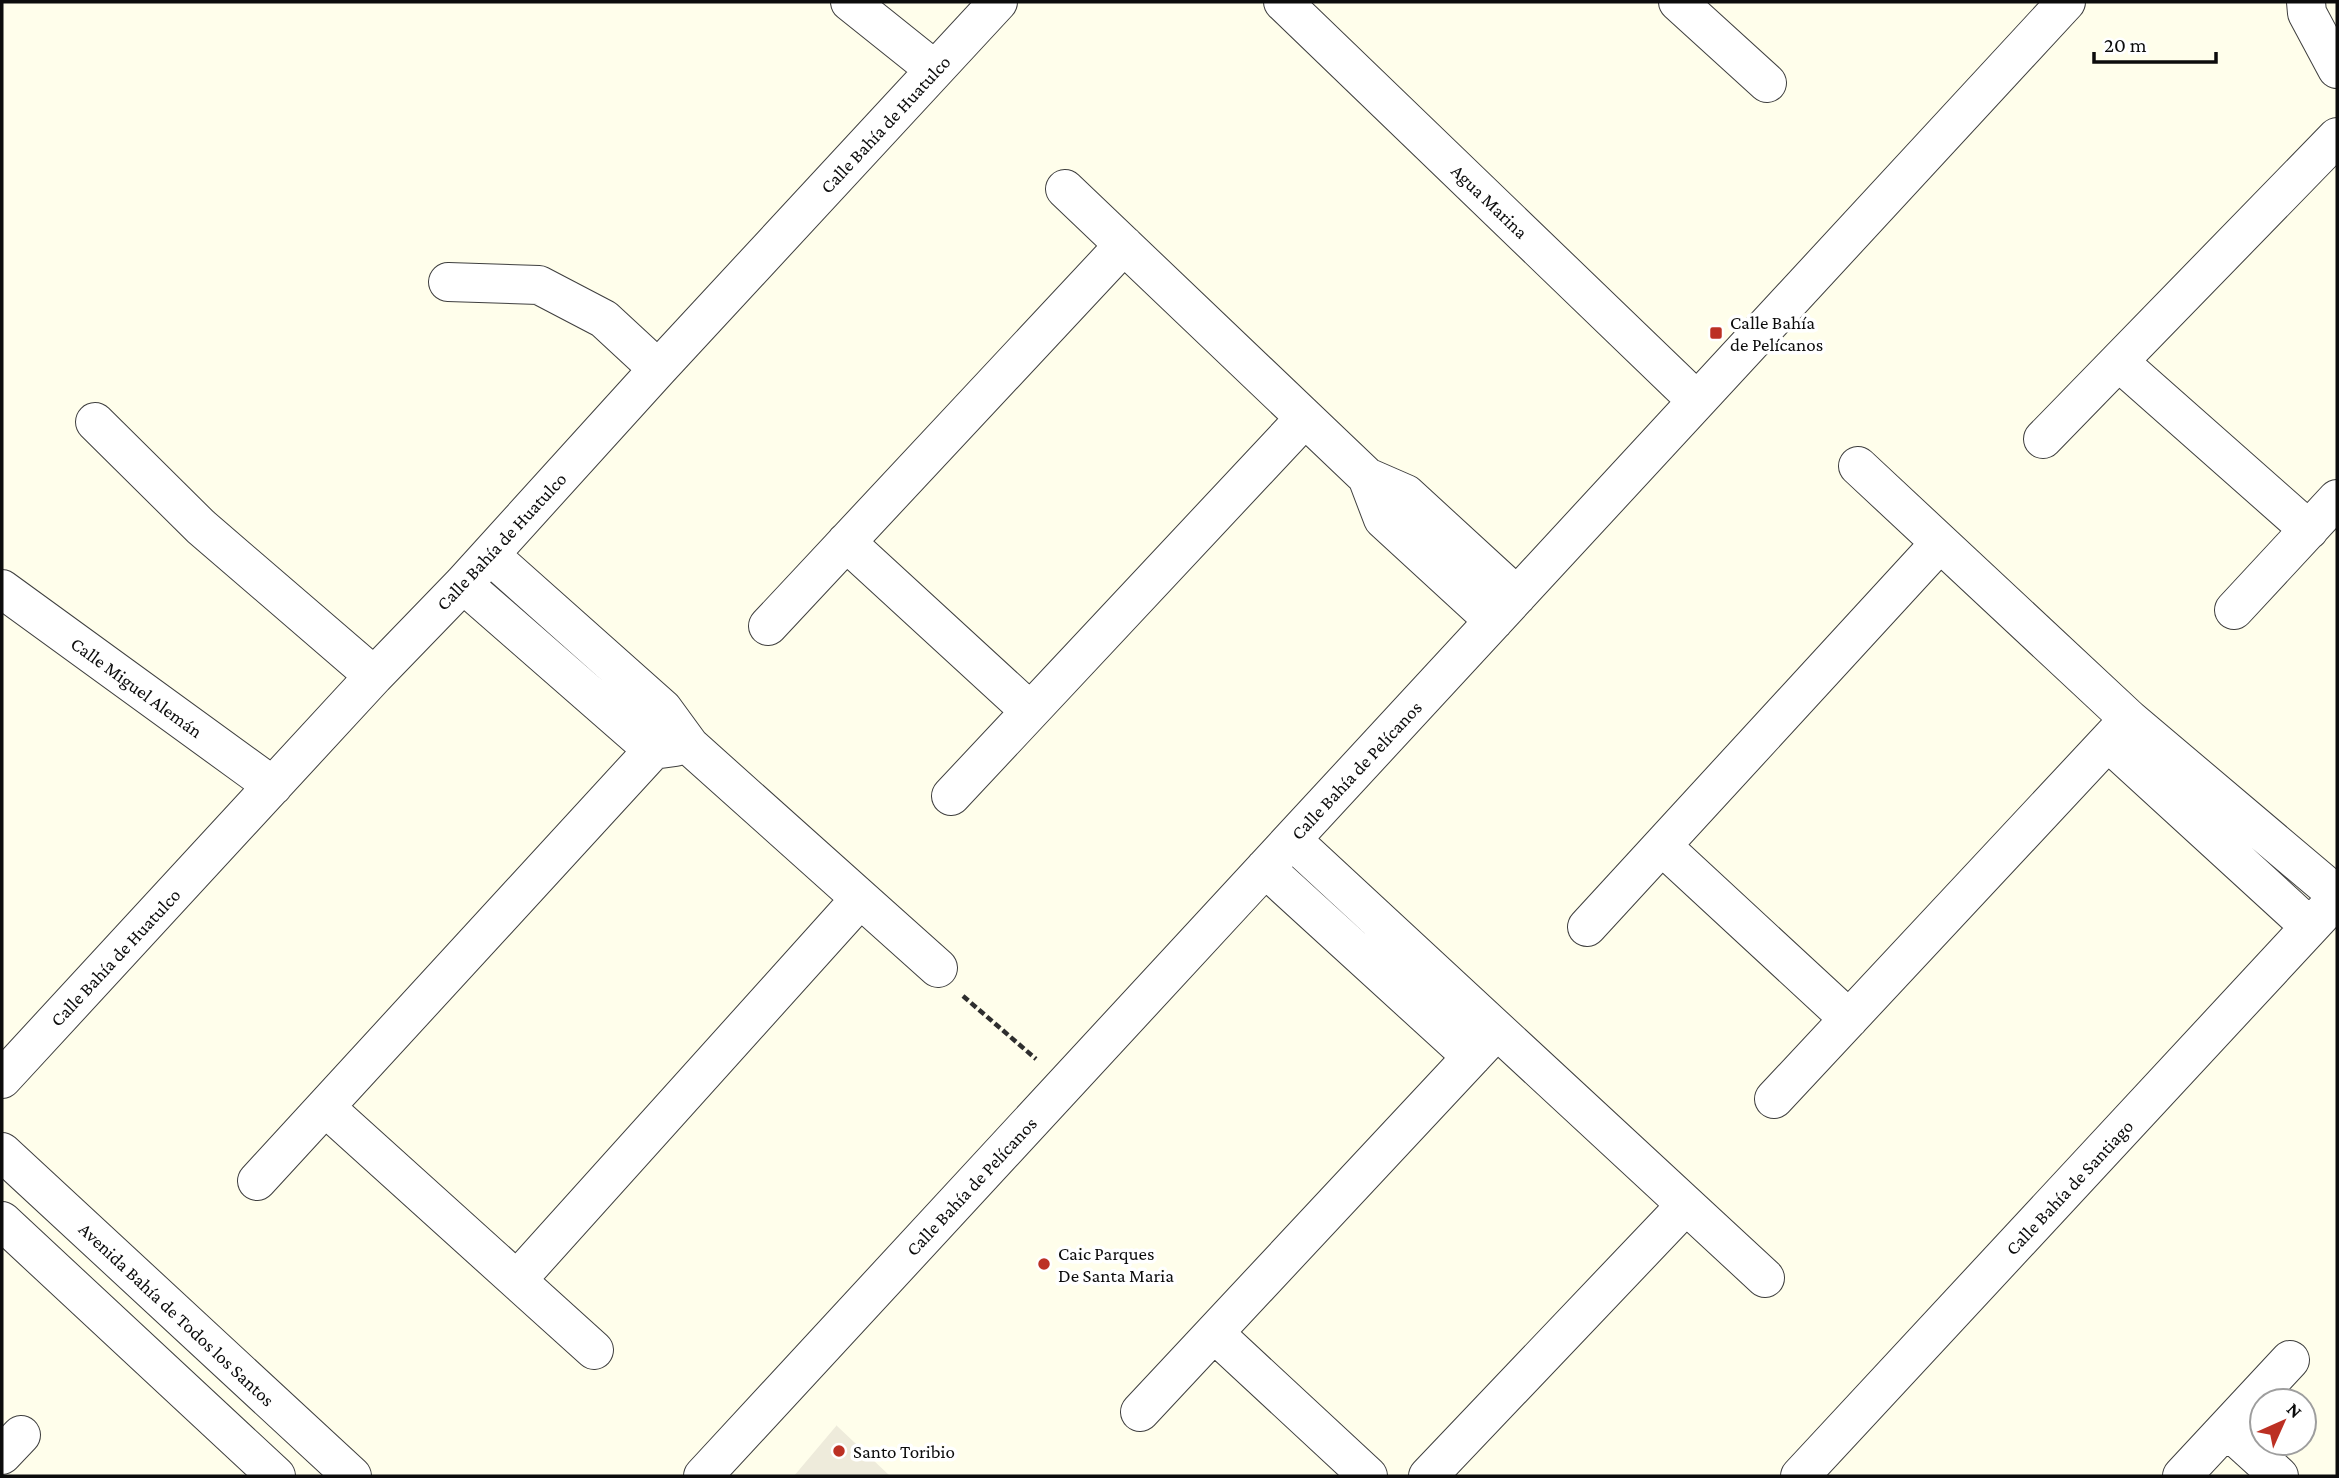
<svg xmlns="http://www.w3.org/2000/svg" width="2339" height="1478" viewBox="0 0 2339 1478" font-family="'Crimson Pro',serif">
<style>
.plaza{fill:#eeebdb}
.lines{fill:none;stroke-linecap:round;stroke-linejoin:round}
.minor-casing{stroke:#3f3f3f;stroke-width:40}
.path{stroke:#2e2e2e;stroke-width:4.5;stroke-dasharray:7 3.5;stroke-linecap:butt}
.minor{stroke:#fff;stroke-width:38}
.poi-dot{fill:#bc3023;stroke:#fff;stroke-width:2.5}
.labels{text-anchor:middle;stroke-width:7;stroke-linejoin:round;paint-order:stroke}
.street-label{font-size:19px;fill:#0c0c0c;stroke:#fff}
.poi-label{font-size:19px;fill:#0c0c0c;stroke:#fff;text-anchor:start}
</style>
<rect width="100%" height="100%" fill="#fffeeb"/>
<path class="plaza" d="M837 1425V1426L890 1476H794Z"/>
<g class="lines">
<defs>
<path id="minor" d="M850 2 935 70
M1283 2 1697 401
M1678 2 1767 83
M2306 2 2307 13 2337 69
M1065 189 1367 477 1406 494 1517 596
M448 282 539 285 604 319 658 369
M2119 362 2309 530
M95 422 201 527 374 676
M2043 439 2337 137
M1858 466 2129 719 2337 895
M1367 477 1383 519 1494 621
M846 542 1030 711
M490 555 663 709 690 746 938 968
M463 584 653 750 675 747
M2 589 273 786
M2234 610 2337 499
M768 626 1124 245
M2108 742 2310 927
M951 796 1305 418
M1292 840 1765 1278
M1662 846 1849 1019
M1265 868 1472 1057
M1587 927 1940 543
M2 1079 374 676 463 584 658 369 998 2
M1774 1099 2129 719
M325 1107 594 1350
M2 1152 352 1476
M257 1181 653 750 663 709
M2 1221 276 1476
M517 1280 860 899
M1214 1333 1368 1476
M1140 1412 1497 1030
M2227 1429 2279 1476
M2 1455 21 1435
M703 1476 2066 2
M1428 1476 1686 1205
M1800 1476 2337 898
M2182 1476 2290 1360"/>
</defs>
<use href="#minor" class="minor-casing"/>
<path class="path" d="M963 996 1036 1059"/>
<use href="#minor" class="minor"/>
</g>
<g class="poi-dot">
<rect x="1709" y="326" width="14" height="14" rx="3.5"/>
<circle cx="1044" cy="1264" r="7"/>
<circle cx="839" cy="1451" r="7"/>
</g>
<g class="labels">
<g class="street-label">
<text transform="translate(885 124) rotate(-47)" y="7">Calle Bahía de Huatulco</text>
<text transform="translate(1490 201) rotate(44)" y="7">Agua Marina</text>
<text transform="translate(501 541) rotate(-47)" y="7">Calle Bahía de Huatulco</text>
<text transform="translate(137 687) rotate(36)" y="7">Calle Miguel Alemán</text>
<text transform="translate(1356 770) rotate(-47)" y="7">Calle Bahía de Pelícanos</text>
<text transform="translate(115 957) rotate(-47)" y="7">Calle Bahía de Huatulco</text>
<text transform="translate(971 1186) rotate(-47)" y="7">Calle Bahía de Pelícanos</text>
<text transform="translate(2069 1187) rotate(-47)" y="7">Calle Bahía de Santiago</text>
<text transform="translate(177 1314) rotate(43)" y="7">Avenida Bahía de Todos los Santos</text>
</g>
<g class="poi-label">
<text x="1730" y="329">Calle Bahía<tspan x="1730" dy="22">de Pelícanos</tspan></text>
<text x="1058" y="1260">Caic Parques<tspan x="1058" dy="22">De Santa Maria</tspan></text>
<text x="853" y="1458">Santo Toribio</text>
</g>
</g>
<rect width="2339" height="1478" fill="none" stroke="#0c0c0c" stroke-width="7"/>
<g transform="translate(2283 1422) rotate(45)"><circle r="33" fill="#ffffff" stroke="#9e9e9e" stroke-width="2"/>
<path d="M0-5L12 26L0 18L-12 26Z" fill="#bc3023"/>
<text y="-10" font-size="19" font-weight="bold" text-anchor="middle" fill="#0c0c0c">N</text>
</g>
<path d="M2094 52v10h122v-10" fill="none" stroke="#0c0c0c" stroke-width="3.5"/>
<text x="2104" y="52" font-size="21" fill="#0c0c0c" stroke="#ffffff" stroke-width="5" paint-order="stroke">20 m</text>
</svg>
